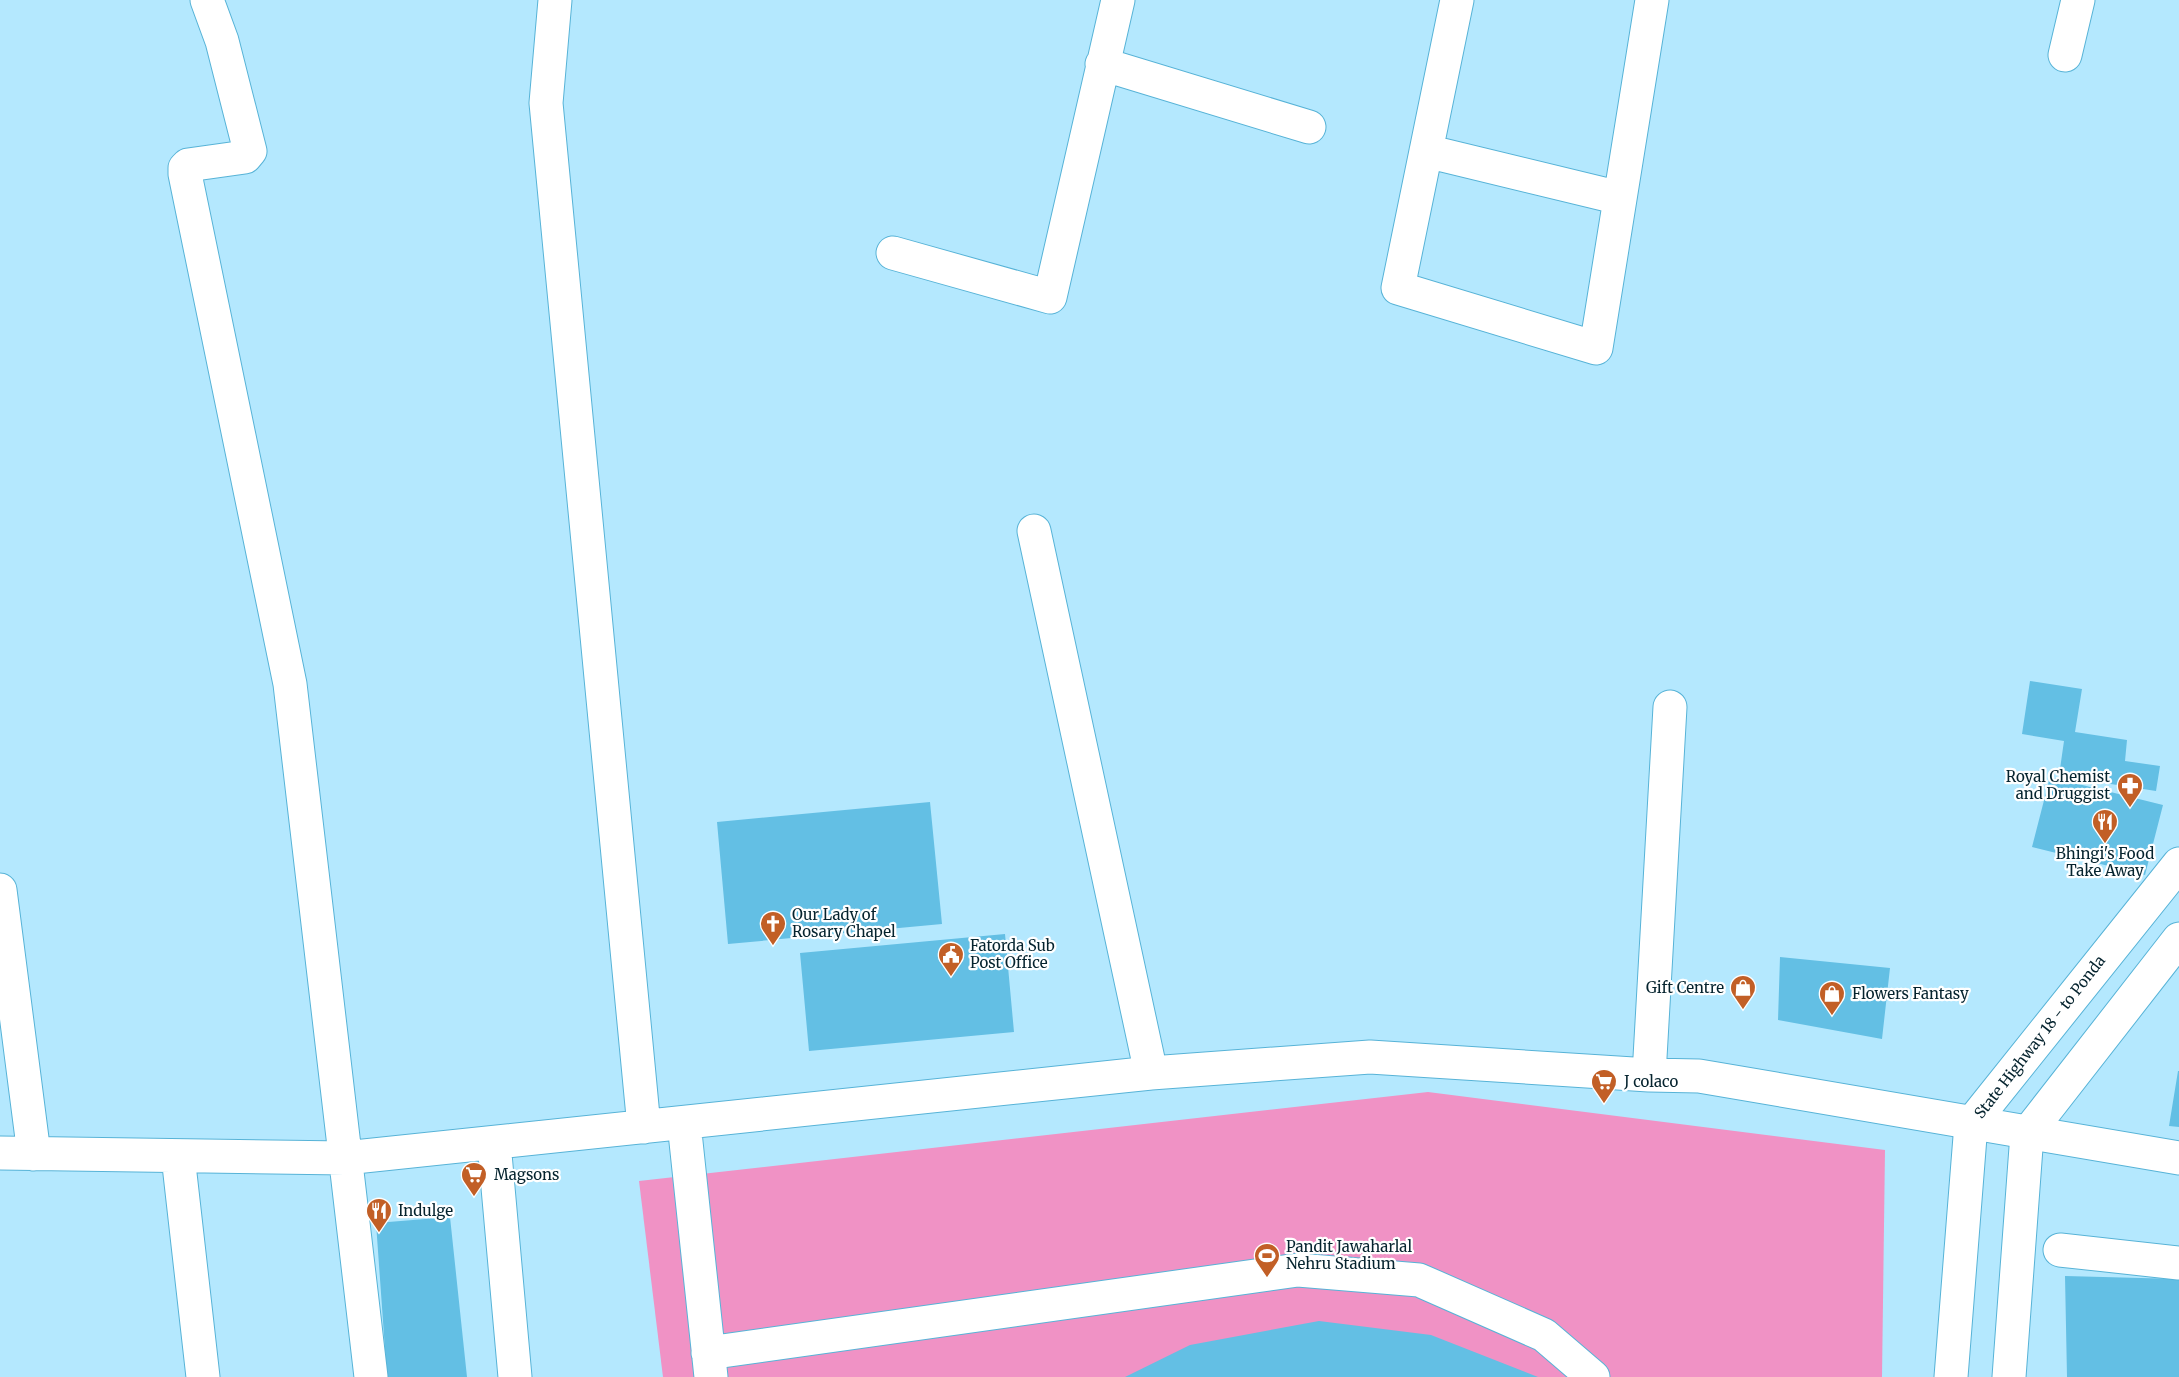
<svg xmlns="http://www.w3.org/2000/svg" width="2179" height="1377" viewBox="0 0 2179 1377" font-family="Merriweather,serif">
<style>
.green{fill:#f092c5}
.building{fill:#63bfe4}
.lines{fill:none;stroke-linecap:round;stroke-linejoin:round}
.minor-casing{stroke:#57b3d7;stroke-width:35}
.major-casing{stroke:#57b3d7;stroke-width:35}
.minor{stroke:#fff;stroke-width:33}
.major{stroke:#fff;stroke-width:33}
.labels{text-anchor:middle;stroke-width:4.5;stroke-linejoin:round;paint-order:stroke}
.poi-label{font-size:15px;fill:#05232e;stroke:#fff;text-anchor:start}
.street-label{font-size:15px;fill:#05232e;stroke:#fff}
</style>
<rect width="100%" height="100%" fill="#b4e8fe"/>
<path class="green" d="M1428 1092 1885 1150 1882 1377H663L639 1181Z"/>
<path class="building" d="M2030 681 2082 689 2075 732 2127 740 2125 761 2160 766 2156 791 2059 776 2064 741 2022 734Z
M2050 777 2163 805 2145 875 2032 847Z
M930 802 942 924 728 944 717 822Z
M1005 934 1014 1032 809 1051 800 953Z
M1780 957 1890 968 1882 1039 1778 1020Z
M2178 1071H2179V1127L2169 1126Z
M450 1217 467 1377H387L376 1223Z
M2065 1276 2179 1279V1377H2067Z
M1319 1321 1431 1335 1538 1377H1125L1190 1345Z"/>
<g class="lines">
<defs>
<path id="minor" d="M207 0 222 41 250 151 245 157 188 165 185 168V174L290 684 371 1377
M555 0 546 103 644 1127
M1457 0 1398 288 1596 348 1652 0
M2065 55 2078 0
M1102 64 1309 127
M1426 151 1620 198
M893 253 1050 297 1118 0
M1034 531 1151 1073
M0 890 34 1154
M1649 1075 1670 707
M684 1123 711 1377
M494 1143 515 1377
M0 1153 345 1158 1151 1073 1370 1057 1649 1075 1699 1076 2179 1158
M178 1156 203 1377
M2060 1250 2179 1263
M708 1353 1298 1270 1419 1280 1544 1335 1593 1377"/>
<path id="major" d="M1951 1377 1971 1124 2179 864
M2009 1377 2027 1134 2179 939"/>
</defs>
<use href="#minor" class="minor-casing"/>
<use href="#major" class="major-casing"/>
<use href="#minor" class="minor"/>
<use href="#major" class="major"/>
</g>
<defs>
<symbol id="pharmacy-pin" viewBox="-11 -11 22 30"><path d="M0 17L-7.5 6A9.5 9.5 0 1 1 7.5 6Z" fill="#c25f26" stroke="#fff"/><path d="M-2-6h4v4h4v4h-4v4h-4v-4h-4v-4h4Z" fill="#fff"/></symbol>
<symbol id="restaurant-pin" viewBox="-11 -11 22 30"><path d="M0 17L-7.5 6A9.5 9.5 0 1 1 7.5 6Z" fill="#c25f26" stroke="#fff"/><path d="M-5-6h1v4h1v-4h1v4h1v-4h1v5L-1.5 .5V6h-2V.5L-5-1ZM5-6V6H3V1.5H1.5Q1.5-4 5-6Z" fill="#fff"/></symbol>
<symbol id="church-pin" viewBox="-11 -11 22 30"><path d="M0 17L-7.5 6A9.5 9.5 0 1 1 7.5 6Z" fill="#c25f26" stroke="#fff"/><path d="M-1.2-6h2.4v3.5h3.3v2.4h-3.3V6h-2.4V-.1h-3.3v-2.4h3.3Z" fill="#fff"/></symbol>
<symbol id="civic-pin" viewBox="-11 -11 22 30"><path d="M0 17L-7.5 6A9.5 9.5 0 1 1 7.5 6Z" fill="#c25f26" stroke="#fff"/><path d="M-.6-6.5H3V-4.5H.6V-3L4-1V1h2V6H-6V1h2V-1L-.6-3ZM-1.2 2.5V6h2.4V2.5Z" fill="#fff"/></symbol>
<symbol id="shop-pin" viewBox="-11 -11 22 30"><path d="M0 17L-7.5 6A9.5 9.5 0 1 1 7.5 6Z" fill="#c25f26" stroke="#fff"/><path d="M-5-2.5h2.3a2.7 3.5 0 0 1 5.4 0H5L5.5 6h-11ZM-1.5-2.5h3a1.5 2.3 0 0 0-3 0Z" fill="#fff"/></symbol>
<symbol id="supermarket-pin" viewBox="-11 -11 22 30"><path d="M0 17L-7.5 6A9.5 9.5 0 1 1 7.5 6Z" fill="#c25f26" stroke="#fff"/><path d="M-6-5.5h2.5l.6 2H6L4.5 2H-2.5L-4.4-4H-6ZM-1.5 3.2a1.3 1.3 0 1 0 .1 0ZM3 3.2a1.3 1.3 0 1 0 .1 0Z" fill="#fff"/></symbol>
<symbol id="stadium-pin" viewBox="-11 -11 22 30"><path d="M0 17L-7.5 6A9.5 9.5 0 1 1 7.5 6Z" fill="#c25f26" stroke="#fff"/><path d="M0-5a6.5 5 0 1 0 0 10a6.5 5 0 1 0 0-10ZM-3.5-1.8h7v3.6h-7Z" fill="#fff"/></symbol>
</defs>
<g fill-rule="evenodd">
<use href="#pharmacy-pin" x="2115" y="771" width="30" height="40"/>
<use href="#restaurant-pin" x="2090" y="807" width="30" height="40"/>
<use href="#church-pin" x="758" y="909" width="30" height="40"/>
<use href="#civic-pin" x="936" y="940" width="30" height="40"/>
<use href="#shop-pin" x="1728" y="973" width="30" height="40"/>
<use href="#shop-pin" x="1817" y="979" width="30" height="40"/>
<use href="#supermarket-pin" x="1589" y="1067" width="30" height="40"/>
<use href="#supermarket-pin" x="459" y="1160" width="30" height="40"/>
<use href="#restaurant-pin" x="364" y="1196" width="30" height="40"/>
<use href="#stadium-pin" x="1252" y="1241" width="30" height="40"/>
</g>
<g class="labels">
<g class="poi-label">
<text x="2110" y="782" text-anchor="end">Royal Chemist<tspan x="2110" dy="17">and Druggist</tspan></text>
<text x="2105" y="859" text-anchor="middle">Bhingi's Food<tspan x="2105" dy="17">Take Away</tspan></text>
<text x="792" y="920">Our Lady of<tspan x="792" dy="17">Rosary Chapel</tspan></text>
<text x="970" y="951">Fatorda Sub<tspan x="970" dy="17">Post Office</tspan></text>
<text x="1724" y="993" text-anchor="end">Gift Centre</text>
<text x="1852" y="999">Flowers Fantasy</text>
<text x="1624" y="1087">J colaco</text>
<text x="494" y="1180">Magsons</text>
<text x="398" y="1216">Indulge</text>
<text x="1286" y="1252">Pandit Jawaharlal<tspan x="1286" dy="17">Nehru Stadium</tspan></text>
</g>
<g class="street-label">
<text transform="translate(2040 1037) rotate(-52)" y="5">State Highway 18 - to Ponda</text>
</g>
</g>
</svg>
